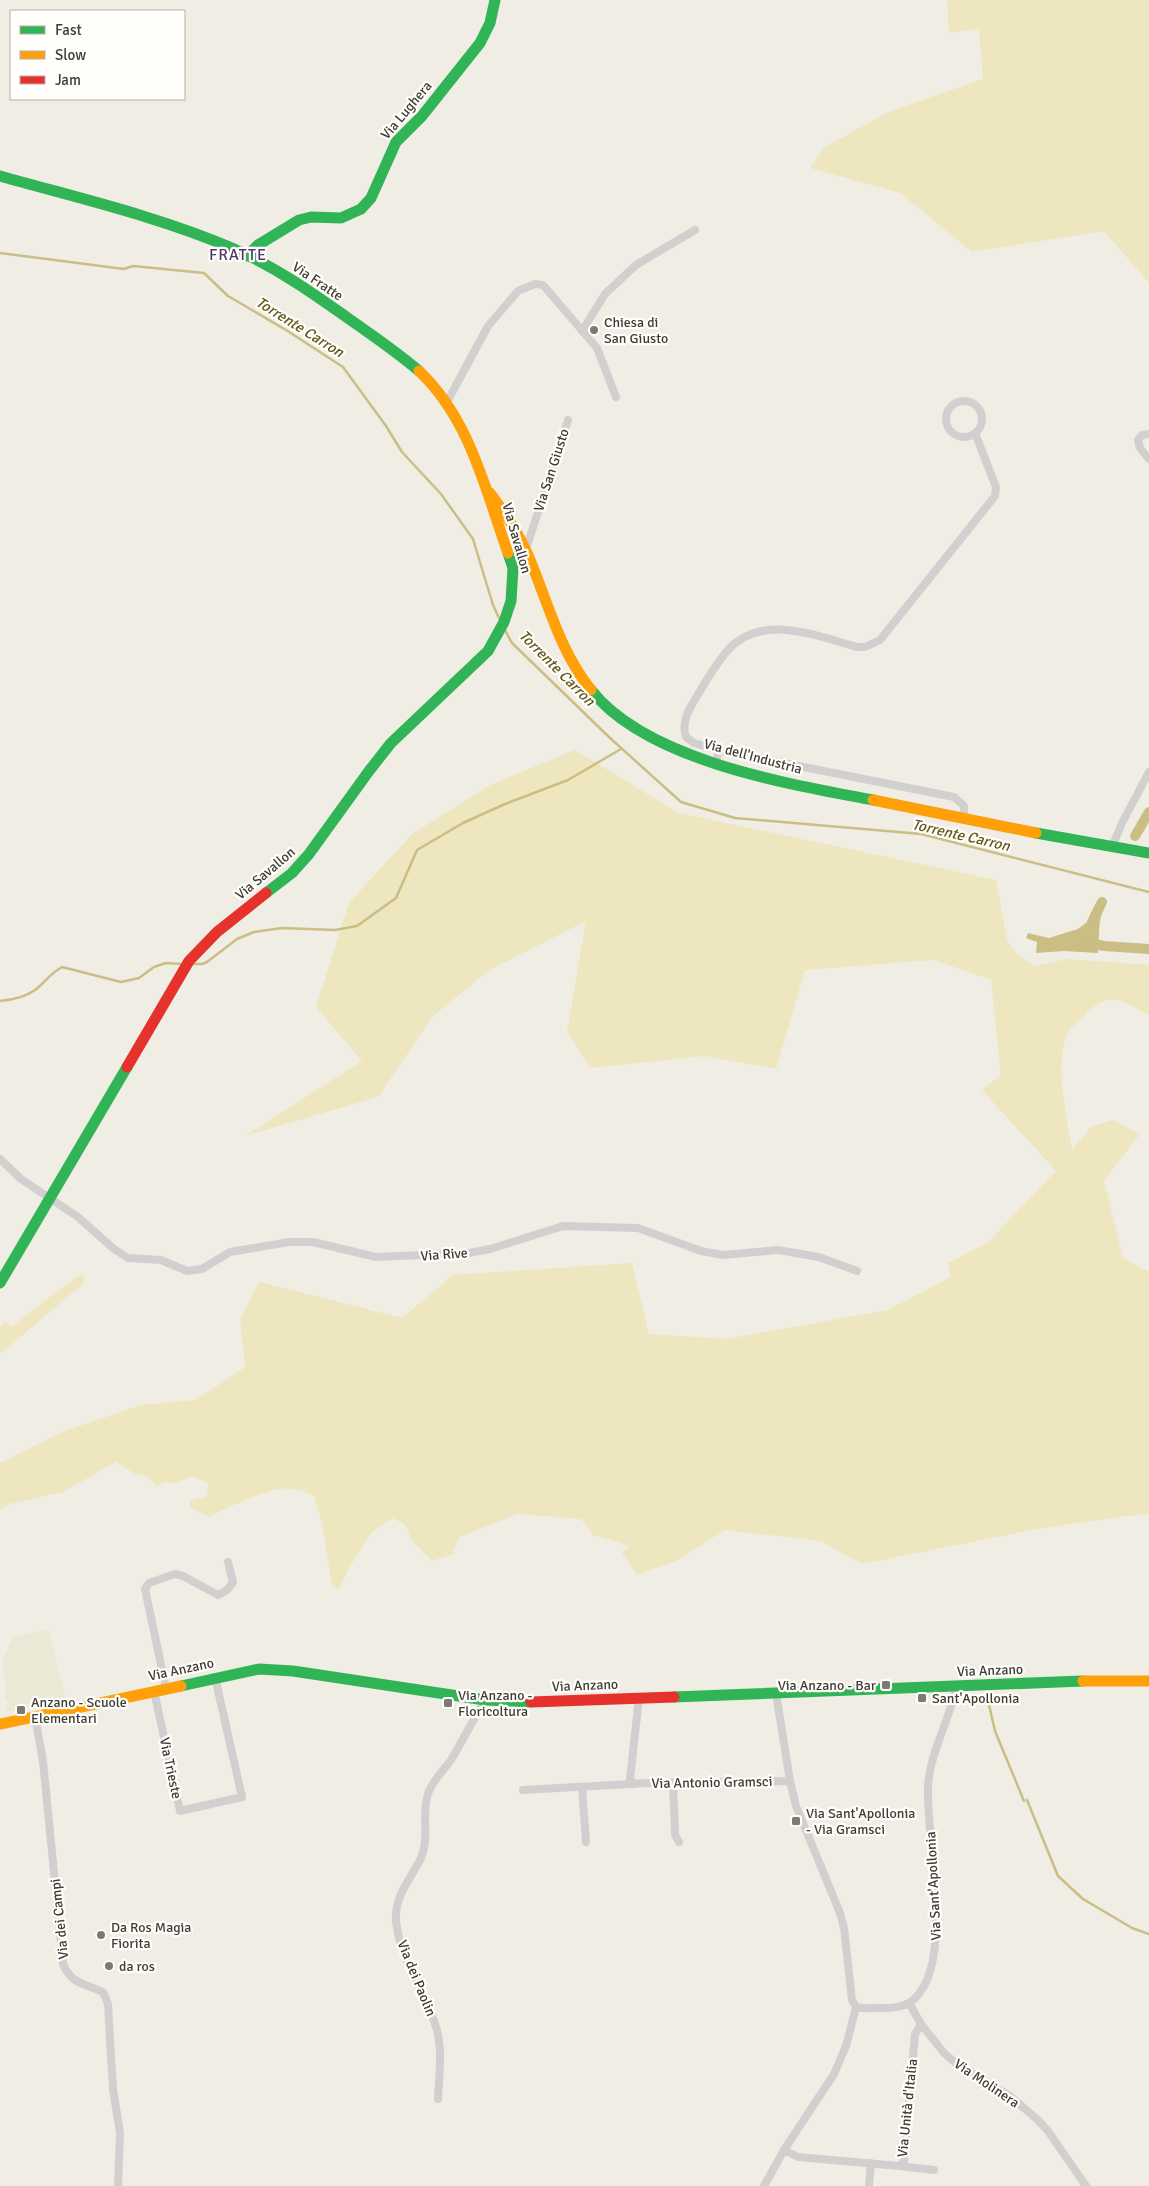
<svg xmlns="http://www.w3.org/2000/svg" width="1149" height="2186" viewBox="0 0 1149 2186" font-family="Signika,sans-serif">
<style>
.built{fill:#ebe8d5}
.green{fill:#eee6bf}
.water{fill:#cabe84}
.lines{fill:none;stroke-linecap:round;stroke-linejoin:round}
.stream{stroke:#cabe84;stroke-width:2.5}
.canal{stroke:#cabe84;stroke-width:10}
.street{stroke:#d1d0ce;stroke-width:8}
.fast{stroke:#30b455;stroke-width:11}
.slow{stroke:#ff9f0a;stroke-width:11}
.jam{stroke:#e5322d;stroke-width:11}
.poi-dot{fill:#7c7b73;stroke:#fffefa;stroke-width:2}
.labels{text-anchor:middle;stroke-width:4.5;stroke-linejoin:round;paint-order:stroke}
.street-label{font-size:14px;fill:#3e3d36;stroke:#fffefa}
.poi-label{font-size:14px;fill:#3e3d36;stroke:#fffefa;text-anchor:start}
.water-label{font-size:15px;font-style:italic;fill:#62571b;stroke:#fffefa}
.quarter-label{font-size:16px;letter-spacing:1px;fill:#55356e;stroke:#fffefa}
</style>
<rect width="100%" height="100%" fill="#f0eee4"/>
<path class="built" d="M49 1629 66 1702 37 1709 32 1706 5 1712 8 1701 5 1700 6 1687 2 1661 13 1637Z"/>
<path class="green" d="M947 0H1149V283L1104 231 972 252 900 193 810 168 825 147 888 112 983 79 979 29 949 33Z
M575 750 679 813 996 880 1007 940 1018 955 1036 966 1067 959 1149 965V1015C1122 1001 1109 989 1085 1015 1079 1021 1070 1028 1067 1035 1054 1066 1067 1117 1072 1150L1092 1126 1113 1120 1140 1134 1104 1181 1123 1258 1149 1272V1513L1043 1528 862 1564 821 1541 725 1530 676 1561 637 1575 622 1553 630 1546 593 1535 581 1519 518 1514 459 1537 453 1554 432 1561 412 1541 405 1525 393 1518 371 1533 349 1568 339 1590 332 1586 322 1524 314 1496C304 1491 290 1487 279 1489 260 1492 226 1508 209 1517L190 1508V1501L207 1496 208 1483 190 1476 176 1484 166 1482 156 1486 146 1476 135 1474 116 1462 63 1492 9 1504 0 1510V1463L62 1432 141 1405 196 1400 245 1367 240 1320 259 1282 402 1318 453 1275 632 1263 649 1334 726 1339 888 1310 951 1277 948 1263 987 1243 1056 1171 982 1090 1001 1075 991 980 934 960 805 970 776 1069 705 1056 590 1068 567 1031 586 921 491 969 433 1016 378 1097 245 1136 362 1061 316 1007 349 903 412 834 492 784Z
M82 1274 85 1278 83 1284 0 1354V1326L5 1322 13 1326 60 1289Z"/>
<path class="water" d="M1095 906 1104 908C1097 924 1100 935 1098 953L1064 951 1036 953 1037 942 1026 938 1028 933 1049 938 1078 929 1086 923Z"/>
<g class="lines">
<path class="stream" d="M0 253 124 269 133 266 204 273 228 296 286 330 343 367 386 426 402 452 441 494 473 539 493 605 500 620
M505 630 512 643 610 738 681 802 735 818 921 834 1149 892
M191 964H202L207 962 237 939 254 932 282 928 335 930 357 926 396 898 417 850 463 823 505 804 568 780 621 749
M0 1001C12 1000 24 998 35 990 45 983 49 974 62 967L121 982 139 978 154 967 166 963 183 964
M987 1696 995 1731 1024 1801
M1027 1800 1058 1876 1083 1899 1132 1928 1149 1934"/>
<path class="canal" d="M1135 836 1149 812
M1094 918 1102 902
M1085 942 1104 946 1149 949"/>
<path class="street" d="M582 331 605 294 636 265 695 230
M946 419a18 18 0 1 1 36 0a18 18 0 1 1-36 0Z
M447 402 488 326 518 291 535 284 543 285 597 348 616 397
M1149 434 1142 435 1138 440 1140 448 1149 459
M526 549 568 420
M719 750 954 797 964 806V818
M716 762 719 750 694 743 686 737C680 720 692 705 700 691 709 676 717 662 729 649 763 613 817 636 857 647H865L880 640 995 496 996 487 975 433
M1112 847 1122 823 1149 772
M0 1159 21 1179 78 1217 114 1249 128 1258 161 1260 187 1271 202 1269 230 1252 289 1242H313L376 1257 469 1253 490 1249 563 1226 638 1228 701 1251 723 1255 778 1250 819 1257 857 1271
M166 1688 145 1589 149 1583 175 1574 183 1576 218 1595 227 1590 233 1582 228 1562
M154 1691 180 1811 242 1797 215 1677
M776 1693 790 1781 796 1806 840 1913 844 1928 852 2000 856 2007C864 2009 871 2008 879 2008 889 2008 900 2008 909 2003 958 1972 925 1837 928 1786 930 1752 950 1720 956 1687
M35 1717 43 1761 63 1964C71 1984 86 1984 103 1992L108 2004 113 2089 120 2133 118 2186
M673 1783 675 1835 679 1842
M634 1784 630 1779 639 1698
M582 1787 586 1842
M523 1790 648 1783 790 1781
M909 2003 921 2024 944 2053 958 2065 1010 2096 1038 2120 1048 2131 1086 2186
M438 2099C439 2076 443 2049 436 2027 425 1990 400 1961 396 1921 394 1896 411 1879 421 1858 430 1838 421 1815 428 1794 432 1781 443 1771 451 1760 463 1740 473 1720 485 1700
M784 2150 798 2157 899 2166 904 2162 915 2034 921 2024
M899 2166 934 2170
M764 2186 784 2150 834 2074 846 2046 856 2007
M869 2186 871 2163"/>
<path class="fast" d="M0 176C78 198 157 216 232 248 276 267 314 294 352 321 375 337 398 353 419 371
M247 256 258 245 299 220 311 217 341 218 361 209 371 198 396 142 422 116 480 43 490 23 495 0
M591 690C647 761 789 784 873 800
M1036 833 1149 853
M266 893 292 873 309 854 369 771 391 743 488 651 504 622 511 601 513 568 508 553
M0 1283 127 1067
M181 1686 259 1669 293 1671 485 1700 531 1702
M674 1697 1083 1681"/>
<path class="slow" d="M419 371C470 419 485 489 508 553
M490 493C505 513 518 532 528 555 548 602 559 650 591 690
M873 800 1036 833
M1083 1681H1149
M0 1724 181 1686"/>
<path class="jam" d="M127 1067 189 961 217 932 266 893
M531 1702 674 1697"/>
</g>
<g class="poi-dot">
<circle cx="594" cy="330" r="5"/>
<rect x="881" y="1680" width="10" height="10" rx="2.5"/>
<rect x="917" y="1693" width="10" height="10" rx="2.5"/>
<rect x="443" y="1698" width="10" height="10" rx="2.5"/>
<rect x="16" y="1705" width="10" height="10" rx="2.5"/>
<rect x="791" y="1816" width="10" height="10" rx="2.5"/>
<circle cx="101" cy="1935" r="5"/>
<circle cx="109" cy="1966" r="5"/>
</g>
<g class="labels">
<g class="street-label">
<text transform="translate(406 110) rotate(-50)" y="5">Via Lughera</text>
<text transform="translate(318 281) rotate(34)" y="5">Via Fratte</text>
<text transform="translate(551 470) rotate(-72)" y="5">Via San Giusto</text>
<text transform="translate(517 538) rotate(74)" y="5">Via Savallon</text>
<text transform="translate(753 756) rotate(15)" y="5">Via dell'Industria</text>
<text transform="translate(265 873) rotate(-40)" y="5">Via Savallon</text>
<text transform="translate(444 1254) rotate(-4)" y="5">Via Rive</text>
<text transform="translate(181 1669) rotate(-12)" y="5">Via Anzano</text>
<text transform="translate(990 1670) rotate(-2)" y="5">Via Anzano</text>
<text transform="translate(585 1685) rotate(-2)" y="5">Via Anzano</text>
<text transform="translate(171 1768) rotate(78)" y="5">Via Trieste</text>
<text transform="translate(712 1782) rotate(-1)" y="5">Via Antonio Gramsci</text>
<text transform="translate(933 1886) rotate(-93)" y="5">Via Sant'Apollonia</text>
<text transform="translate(59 1919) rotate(-96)" y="5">Via dei Campi</text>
<text transform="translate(417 1978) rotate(68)" y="5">Via dei Paolin</text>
<text transform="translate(987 2083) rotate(34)" y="5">Via Molinera</text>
<text transform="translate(907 2108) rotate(-84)" y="5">Via Unità d'Italia</text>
</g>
<g class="poi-label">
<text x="604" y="327">Chiesa di<tspan x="604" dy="16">San Giusto</tspan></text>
<text x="876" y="1690" text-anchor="end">Via Anzano - Bar</text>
<text x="458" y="1700">Via Anzano -<tspan x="458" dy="16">Floricoltura</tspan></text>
<text x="932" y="1703">Sant'Apollonia</text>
<text x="31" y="1707">Anzano - Scuole<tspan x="31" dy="16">Elementari</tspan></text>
<text x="806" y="1818">Via Sant'Apollonia<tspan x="806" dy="16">- Via Gramsci</tspan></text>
<text x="111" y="1932">Da Ros Magia<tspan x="111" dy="16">Fiorita</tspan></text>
<text x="119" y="1971">da ros</text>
</g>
<g class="water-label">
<text transform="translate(300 327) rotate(32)" y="5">Torrente Carron</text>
<text transform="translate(557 668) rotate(45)" y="5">Torrente Carron</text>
<text transform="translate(961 835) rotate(13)" y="5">Torrente Carron</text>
</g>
<g class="quarter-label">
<text x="238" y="260">FRATTE</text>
</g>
</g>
<rect x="10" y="10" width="175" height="90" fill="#fffefa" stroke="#b2b1ac"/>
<rect x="20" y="26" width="25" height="8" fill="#30b455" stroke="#b2b1ac"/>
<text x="55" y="35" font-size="15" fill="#3e3d36">Fast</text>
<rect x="20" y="51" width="25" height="8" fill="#ff9f0a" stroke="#b2b1ac"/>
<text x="55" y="60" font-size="15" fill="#3e3d36">Slow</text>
<rect x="20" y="76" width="25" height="8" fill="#e5322d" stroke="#b2b1ac"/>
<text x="55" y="85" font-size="15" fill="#3e3d36">Jam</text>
</svg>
